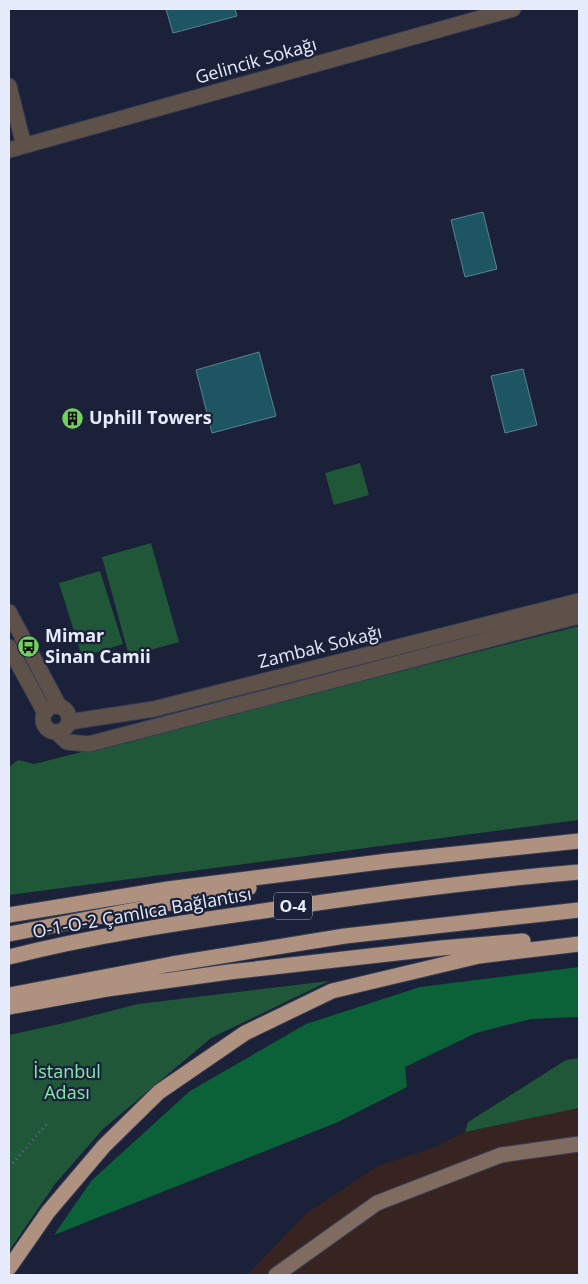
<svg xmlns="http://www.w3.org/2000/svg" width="588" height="1284" viewBox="0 0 588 1284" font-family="'Open Sans',sans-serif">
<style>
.commercial{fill:#372421}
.green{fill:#1f5738}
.forest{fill:#0b6138}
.water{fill:#1d5662;stroke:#598390}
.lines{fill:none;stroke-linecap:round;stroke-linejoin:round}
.minor-casing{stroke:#373d53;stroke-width:17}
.tertiary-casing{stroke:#373d53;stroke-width:17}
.secondary-casing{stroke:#373d53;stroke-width:17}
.motorway-casing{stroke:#373d53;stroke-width:17}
.path{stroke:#646b7f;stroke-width:3;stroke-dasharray:1 4;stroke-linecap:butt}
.minor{stroke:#5e514a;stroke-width:15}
.tertiary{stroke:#5e514a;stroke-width:15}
.secondary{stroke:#7f6b5f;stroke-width:15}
.motorway{stroke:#af917f;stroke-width:15}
.labels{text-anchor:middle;stroke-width:4.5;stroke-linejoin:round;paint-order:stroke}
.shield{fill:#1a2138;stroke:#a9afc1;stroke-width:1}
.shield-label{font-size:16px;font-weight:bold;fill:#e6ecfc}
.street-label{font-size:18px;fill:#e6ecfc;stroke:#1a2138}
.poi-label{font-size:18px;font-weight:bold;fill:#e6ecfc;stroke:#1a2138;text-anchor:start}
.park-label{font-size:18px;fill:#83eaab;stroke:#1a2138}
</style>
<rect width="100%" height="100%" fill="#1a2138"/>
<path class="commercial" d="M579 1108V1275H247L307 1213 378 1166 435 1147 465 1132Z"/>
<path class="green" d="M360 463 369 495 334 505 325 473Z
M151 543 179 642 129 656 102 557Z
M100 571 123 644 82 657 59 583Z
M579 626V820L9 895V767L18 760 34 764Z
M329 981 211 1038 103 1129 55 1184 9 1251V1035L64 1023 138 1004Z
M579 1058V1108L465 1132 468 1122 566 1060Z"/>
<path class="forest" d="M579 967V1017L531 1019 476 1033 405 1067 407 1087 338 1122 54 1235 92 1180 190 1091 306 1024 420 987Z"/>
<path class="water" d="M166 9H235L237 16 173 33Z
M483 212 497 269 465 277 451 220Z
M259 352 276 416 212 433 196 370Z
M523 369 537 425 505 433 491 376Z"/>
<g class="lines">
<defs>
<path id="minor" d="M9 86 24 146
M9 150 513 9"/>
<path id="tertiary" d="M9 612 59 706
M9 647 45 713
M43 719a13 13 0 1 1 26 0a13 13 0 1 1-26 0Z
M69 722 154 709 579 601
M56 732 67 742 89 744 579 616"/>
<path id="secondary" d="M276 1275 377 1203 501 1155 579 1144"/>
<path id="motorway" d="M9 915 168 889 388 861 579 841
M9 934 249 888
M9 957C92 936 178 923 263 911 368 895 473 881 579 872
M9 995 172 964 345 936 579 910
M9 1007 107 989 229 972 441 948 523 941
M9 1268 48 1212 104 1146 159 1092 245 1033 332 991 479 956 579 944"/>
</defs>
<use href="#minor" class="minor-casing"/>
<use href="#tertiary" class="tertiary-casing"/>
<use href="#secondary" class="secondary-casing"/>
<use href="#motorway" class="motorway-casing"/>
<path class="path" d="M9 743H10
M9 1166 11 1165 47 1124"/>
<use href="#minor" class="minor"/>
<use href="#tertiary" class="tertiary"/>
<use href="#secondary" class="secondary"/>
<use href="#motorway" class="motorway"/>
</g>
<defs>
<symbol id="building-disc" viewBox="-11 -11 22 22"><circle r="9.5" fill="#73d25d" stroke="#1a2138"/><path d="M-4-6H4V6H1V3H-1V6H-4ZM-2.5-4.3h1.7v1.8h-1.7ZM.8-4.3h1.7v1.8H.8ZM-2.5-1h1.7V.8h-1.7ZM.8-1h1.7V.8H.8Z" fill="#111"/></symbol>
<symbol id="bus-disc" viewBox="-11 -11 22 22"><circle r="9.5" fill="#73d25d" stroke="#1a2138"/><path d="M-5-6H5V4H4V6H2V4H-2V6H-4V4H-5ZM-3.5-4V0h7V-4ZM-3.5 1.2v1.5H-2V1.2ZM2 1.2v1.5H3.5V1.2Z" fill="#111"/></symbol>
</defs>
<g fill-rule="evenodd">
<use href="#building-disc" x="60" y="406" width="25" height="25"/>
<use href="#bus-disc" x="16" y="634" width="25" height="25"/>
</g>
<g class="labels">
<rect class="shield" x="274" y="892.5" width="38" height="27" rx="4"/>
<g class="shield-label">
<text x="293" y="912">O-4</text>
</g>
<g class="street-label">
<text transform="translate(256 61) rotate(-16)" y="6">Gelincik Sokağı</text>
<text transform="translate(320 647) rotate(-14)" y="6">Zambak Sokağı</text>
<text transform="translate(142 913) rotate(-10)" y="6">O-1-O-2 Çamlıca Bağlantısı</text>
</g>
<g class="poi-label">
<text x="89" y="424">Uphill Towers</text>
<text x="45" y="642">Mimar<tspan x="45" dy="21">Sinan Camii</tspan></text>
</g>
<g class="park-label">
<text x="67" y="1078">İstanbul<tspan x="67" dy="21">Adası</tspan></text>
</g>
</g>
<rect width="588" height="1284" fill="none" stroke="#e6ecfc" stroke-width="20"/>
</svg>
